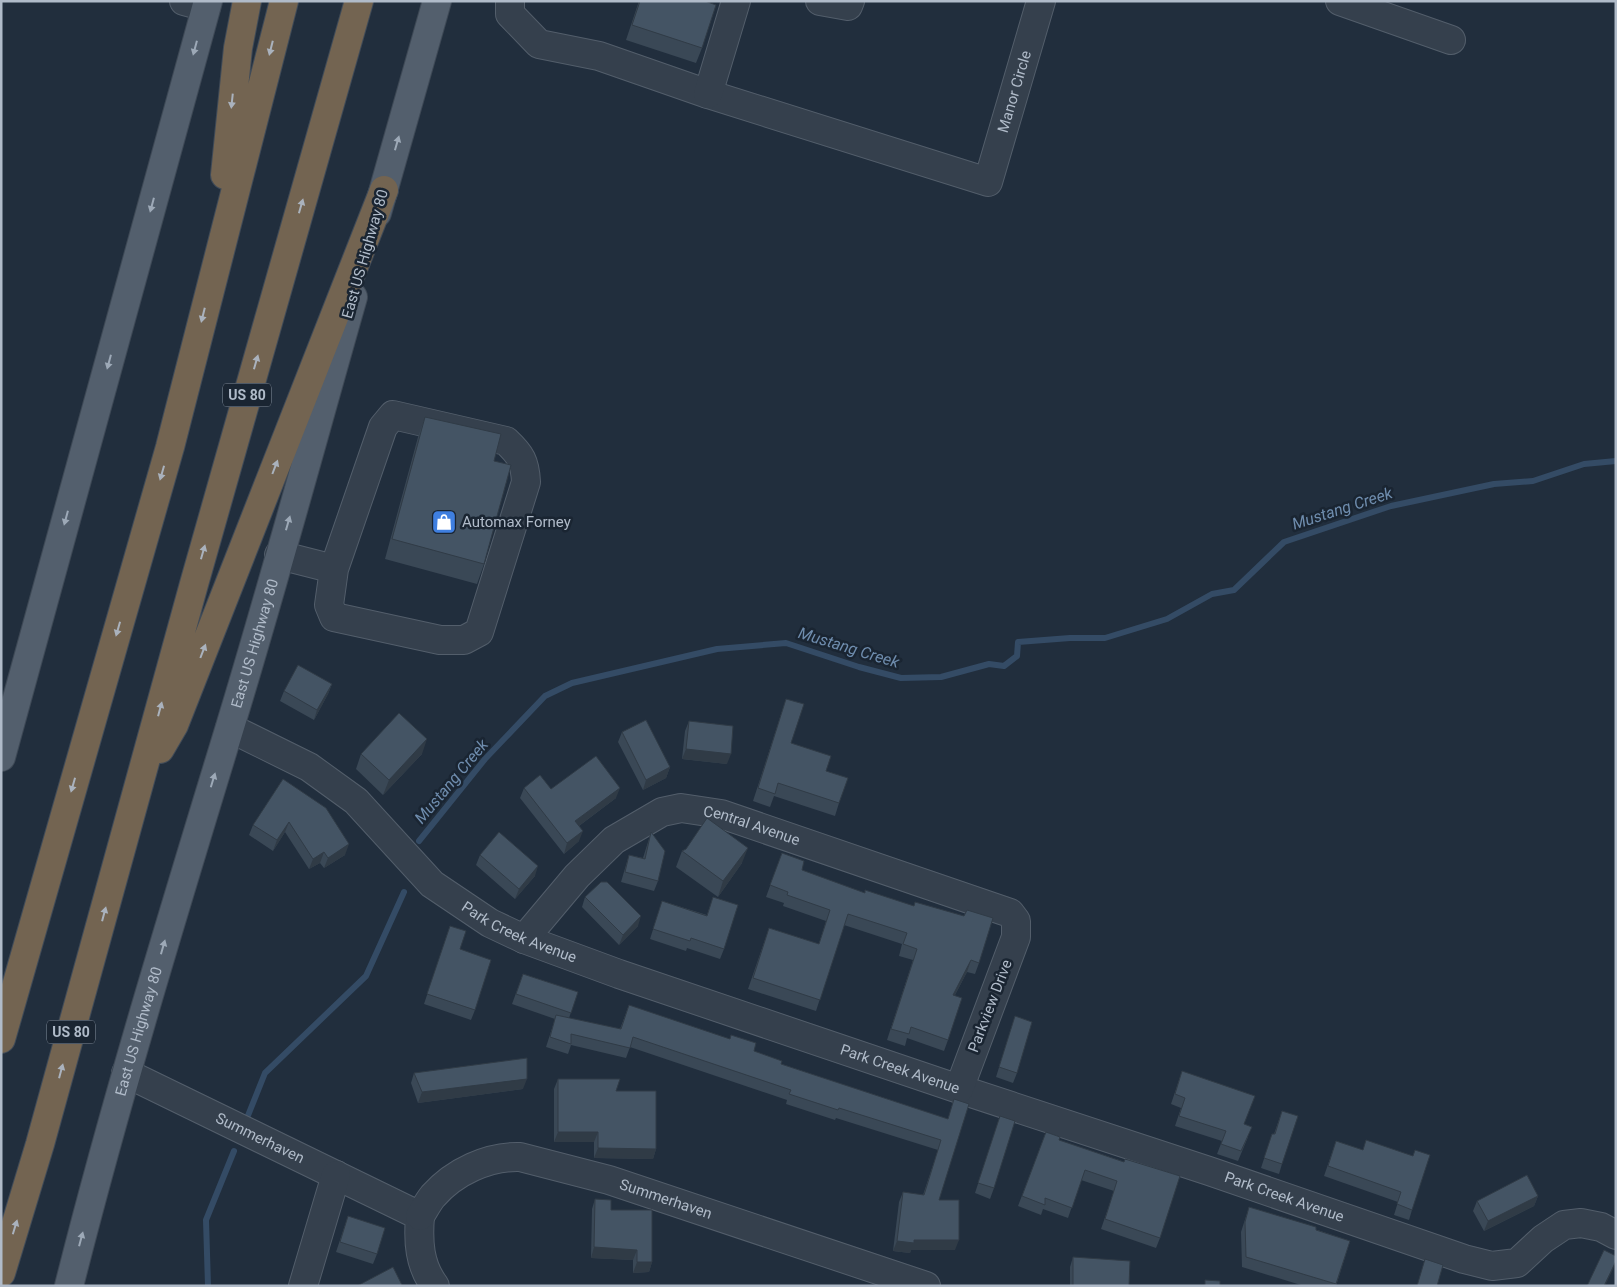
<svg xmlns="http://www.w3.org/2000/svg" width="1617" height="1287" viewBox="0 0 1617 1287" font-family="Roboto,sans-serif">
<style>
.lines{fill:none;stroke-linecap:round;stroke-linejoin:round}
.stream{stroke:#344b65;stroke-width:6}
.minor-casing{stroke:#535e6b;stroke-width:30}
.major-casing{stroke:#3e4956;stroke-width:30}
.highway-casing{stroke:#404b58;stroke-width:30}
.minor{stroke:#35404d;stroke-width:28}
.major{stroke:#535f6d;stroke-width:28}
.highway{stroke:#736451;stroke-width:28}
.wall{fill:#3a4856}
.shaded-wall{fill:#303b46}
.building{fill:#445464;stroke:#303b46}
.oneway{fill:#9da9b7}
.oneway2{fill:#aab2bd}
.labels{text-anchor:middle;stroke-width:5;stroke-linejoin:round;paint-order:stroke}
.shield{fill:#1a2532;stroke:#838e9c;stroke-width:1}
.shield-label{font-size:14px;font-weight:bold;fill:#b0bbc9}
.street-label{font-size:15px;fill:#b0bbc9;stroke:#1a2532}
.poi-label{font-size:15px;fill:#b0bbc9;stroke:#1a2532;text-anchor:start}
.water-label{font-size:16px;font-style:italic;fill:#6f8dae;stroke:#1a2532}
</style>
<rect width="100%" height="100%" fill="#212e3d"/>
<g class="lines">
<path class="stream" d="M419 841 485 759 545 696 572 683 717 649 786 643 859 667 901 678 941 677 989 664 1004 666 1017 656 1018 642 1070 638H1105L1167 619 1212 594 1234 590 1284 542 1391 506 1494 484 1533 481 1584 464 1616 461
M247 1118 265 1073 366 976 404 892
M208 1286 206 1220 234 1151"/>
<defs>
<g id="minor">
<path d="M184 1 206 7"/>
<path id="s1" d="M510 1V14L539 44 599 56 708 94 988 182 1041 1"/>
<path d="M820 1 848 6 850 1"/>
<path d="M1340 1 1451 40"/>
<path d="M708 94 736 1"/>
<path d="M279 555 334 569 329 605 334 617 440 640H464L479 632 526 482C525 462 521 455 506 441L393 415 383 427 334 569"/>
<path id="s2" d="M230 728 309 767 356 801 432 884 490 923 524 939 619 974 959 1089 1209 1171 1464 1259 1492 1266 1517 1263 1543 1239 1564 1225 1581 1223 1601 1227 1616 1235"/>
<path id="s3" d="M524 939 577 876 614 840 662 812 681 808 721 814 1010 913 1016 921V937L959 1089"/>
<path id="s4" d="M126 1073 420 1216C418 1241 419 1265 435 1286"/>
<path id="s5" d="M420 1216C424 1210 428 1202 433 1196 454 1172 488 1156 520 1157L609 1180 926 1286"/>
<path d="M303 1286 336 1175"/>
</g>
<g id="major">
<path d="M377 213 437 1"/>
<path d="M1 757 208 1"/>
<path id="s6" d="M69 1286C116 1099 173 914 229 730 273 586 312 441 353 297"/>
</g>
<path id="highway" d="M225 175 238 48 247 1
M160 749 174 725 384 190
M1 1039 170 447 284 1
M1 1273 40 1144 194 584 359 1"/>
</defs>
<use href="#minor" class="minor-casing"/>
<use href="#major" class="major-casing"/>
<use href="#highway" class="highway-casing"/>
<use href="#minor" class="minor"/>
<use href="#major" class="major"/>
<use href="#highway" class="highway"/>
</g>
<path class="wall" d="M639 1H705L702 48 696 63 626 40Z
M425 417 484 564 477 584 385 559 418 437Z
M332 684 328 694 314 720 280 701 284 691Z
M786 699 791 743 826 771 839 803 835 816 774 796 770 807 753 801Z
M689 721 727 764 682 759 685 731Z
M622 732 670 767 666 778 643 790 618 742Z
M361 754H422L383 795 356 769Z
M283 779 345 855 324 868 320 863 309 869 285 832 273 851 249 835 253 825Z
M524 788 551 789 616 798 579 826V841L564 854 520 798Z
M651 832 658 881 654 891 621 882 626 865 629 855 643 858 648 842Z
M682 851 742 863 718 897 676 867Z
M782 853 802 870 979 963 975 974 967 972 955 995 948 1040 944 1051 907 1038 905 1046 887 1040 913 960 899 956 902 944 844 925 816 1011 748 989 769 928 819 944 826 921 783 906 784 903 766 897Z
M480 855 535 876 515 899 476 865Z
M585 897 638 926 619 945 582 907Z
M713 897 724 949 720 959 687 948 686 951 650 939 662 901 707 915Z
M450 926 460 949 475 1010 471 1020 424 1004Z
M523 974 578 992 569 1018 620 1029 629 1005 754 1051 781 1064 948 1119 954 1099 939 1200 955 1250H911L910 1253 893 1251 899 1202 903 1192 923 1195 938 1150 836 1118 835 1120 786 1104 787 1100 630 1047 626 1058 571 1045 568 1054 546 1047 555 1019 512 1004Z
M1015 1016 1017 1073 1013 1083 996 1077Z
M1182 1071 1244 1124 1248 1137 1238 1161 1217 1154 1222 1141 1175 1126 1181 1108 1171 1104Z
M414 1073 523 1089 418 1103 411 1083Z
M558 1079 616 1091 656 1149 653 1159 594 1158V1142H554V1089Z
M1282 1111V1164L1279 1174 1261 1168 1272 1134H1274Z
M1000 1116 994 1188 990 1199 975 1193Z
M1046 1132 1059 1140 1124 1162 1160 1238 1156 1248 1101 1229 1114 1191 1081 1180 1068 1218 1043 1209 1041 1215 1018 1206Z
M1336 1141 1363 1150 1413 1156 1412 1210 1409 1220 1394 1215 1398 1202 1324 1176Z
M1538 1196 1534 1206 1484 1231 1473 1211 1477 1201Z
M595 1199 611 1210 652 1262 649 1272 633 1273V1260L591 1258 592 1209Z
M1249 1207 1350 1241 1336 1286H1304L1242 1267 1241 1232Z
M348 1216 377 1254 373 1264 336 1252Z
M1073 1257 1129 1286H1070V1267Z"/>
<path class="shaded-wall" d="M332 684 328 694 314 720 317 710Z
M427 739 422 754 383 795 389 780Z
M686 749 731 754 727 764 682 759Z
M670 767 666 778 643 790 646 780Z
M620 788 616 798 572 831 575 821Z
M289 822 285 832 273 851 277 840Z
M583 831 579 841 564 854 567 843Z
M349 844 345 855 324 868 328 858Z
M748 848 742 863 718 897 723 881Z
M324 852 320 863 309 869 313 859Z
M538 866 535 876 515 899 519 889Z
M641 916 638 926 619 945 623 935Z
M971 960 967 972 949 1006 953 995Z
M527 1079 523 1089 418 1103 422 1092Z
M558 1132H598L594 1142H554Z
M598 1148 656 1149 653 1159 594 1158Z
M1538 1196 1534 1206 1484 1231 1488 1221Z
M914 1240H959L955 1250H911L910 1253 893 1251 897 1241Z
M594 1247 637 1250 633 1260 591 1258Z
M1616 1261 1614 1267 1605 1286H1604Z
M637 1262H652L649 1272 633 1273Z"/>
<path class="building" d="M640 1H705L716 5 702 48 632 25Z
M425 417 501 434 494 461 511 465 484 564 392 539Z
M298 665 332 684 317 710 284 691Z
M786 699 804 704 791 743 831 756 826 771 848 778 839 803 778 783 775 794 758 788Z
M399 713 427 739 389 780 361 754Z
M646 720 670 767 646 780 622 732Z
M689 721 733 726 731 754 686 749Z
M596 756 620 788 575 821 583 831 567 843 524 788 540 775 551 789Z
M283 779 326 808 349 844 328 858 324 852 313 859 289 822 277 840 253 825Z
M707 818 748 848 723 881 682 851 686 849Z
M499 832 538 866 519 889 480 855Z
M651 832 665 851 658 881 625 872 629 855 645 859Z
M782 853 804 861 802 870 865 893V890L914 906 915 902 964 916 967 910 993 918 979 963 971 960 953 995 962 998 948 1040 911 1027 909 1034 891 1029 917 949 903 944 907 933 848 914 820 1000 753 978 769 928 819 944 830 910 787 895 788 892 770 885Z
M601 882H607L641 916 623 935 585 897Z
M713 897 738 905 724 949 691 938 690 941 653 929 662 901 707 916Z
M450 926 466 931 460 949 491 960 475 1010 427 994Z
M523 974 578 992 571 1013 516 994Z
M629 1005 730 1039 731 1035 756 1043 754 1051 782 1061 781 1064 948 1119 954 1099 969 1104 939 1200H959V1240H914V1243L897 1241 903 1192 924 1195 941 1140 839 1108 838 1110 789 1094 791 1090 633 1037 630 1048 571 1034V1044L550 1037 556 1015 621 1029Z
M1015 1016 1032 1022 1017 1073 999 1067Z
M527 1058V1079L422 1092 414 1073Z
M1182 1071 1255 1096 1244 1124 1252 1127 1241 1151 1221 1144 1226 1131 1179 1116 1185 1098 1175 1094Z
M558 1079H620L616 1091H656V1149L598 1148V1132H558Z
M1282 1111 1298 1116 1282 1164 1264 1158 1272 1134H1275Z
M1000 1116 1015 1121 994 1188 978 1183Z
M1046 1132 1060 1137 1059 1140 1124 1162 1125 1159 1180 1176 1160 1238 1105 1219 1117 1181 1085 1170 1072 1208 1045 1198V1205L1022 1196Z
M1366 1140 1413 1156 1415 1150 1430 1155 1412 1210 1397 1204 1401 1192 1328 1166 1336 1141 1363 1150Z
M1527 1175 1538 1196 1488 1221 1477 1201Z
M595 1199 611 1200V1210H652V1262H637V1250L594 1247Z
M1249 1207 1316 1227V1230L1350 1241 1336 1284 1246 1257 1245 1222Z
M348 1216 385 1228 377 1254 340 1242Z
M1604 1250 1616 1256V1261L1604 1286H1587Z
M1073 1257 1130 1261 1129 1286H1073Z
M1425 1259 1443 1265 1437 1286H1417Z
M393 1267 402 1285 401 1286H357Z
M1205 1280 1220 1281V1286H1205Z"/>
<defs><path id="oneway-solid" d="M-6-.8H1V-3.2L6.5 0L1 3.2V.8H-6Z" transform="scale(1.25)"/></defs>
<g class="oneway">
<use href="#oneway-solid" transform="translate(195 48) rotate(105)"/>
<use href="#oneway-solid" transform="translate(397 143) rotate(-74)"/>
<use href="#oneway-solid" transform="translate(152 205) rotate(105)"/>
<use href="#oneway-solid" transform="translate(109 362) rotate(105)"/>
<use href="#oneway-solid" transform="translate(66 518) rotate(105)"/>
<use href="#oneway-solid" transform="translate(288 523) rotate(-74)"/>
<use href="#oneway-solid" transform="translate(213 780) rotate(-73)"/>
<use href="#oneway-solid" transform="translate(163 947) rotate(-74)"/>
<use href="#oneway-solid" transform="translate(81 1239) rotate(-75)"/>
</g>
<g class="oneway2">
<use href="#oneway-solid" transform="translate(271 48) rotate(104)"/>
<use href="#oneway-solid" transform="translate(232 101) rotate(96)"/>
<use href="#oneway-solid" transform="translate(301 206) rotate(-74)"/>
<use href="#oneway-solid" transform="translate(203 315) rotate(104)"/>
<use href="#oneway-solid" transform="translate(256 362) rotate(-74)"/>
<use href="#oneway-solid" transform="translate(275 467) rotate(-69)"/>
<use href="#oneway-solid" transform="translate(162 473) rotate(106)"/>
<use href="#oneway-solid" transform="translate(203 552) rotate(-74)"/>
<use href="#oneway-solid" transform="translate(118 629) rotate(106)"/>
<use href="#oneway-solid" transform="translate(203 651) rotate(-69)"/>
<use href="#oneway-solid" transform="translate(160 709) rotate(-75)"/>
<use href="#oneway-solid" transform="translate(73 785) rotate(106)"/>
<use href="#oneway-solid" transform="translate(104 914) rotate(-75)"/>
<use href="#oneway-solid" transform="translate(61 1071) rotate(-75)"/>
<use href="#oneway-solid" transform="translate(15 1227) rotate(-73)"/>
</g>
<defs>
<symbol id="shop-square" viewBox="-11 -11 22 22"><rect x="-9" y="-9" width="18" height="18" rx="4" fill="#3f7fe0" stroke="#1a2532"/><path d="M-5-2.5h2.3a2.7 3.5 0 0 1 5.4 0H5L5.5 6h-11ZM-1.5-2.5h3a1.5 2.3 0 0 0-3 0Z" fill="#fff"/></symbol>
</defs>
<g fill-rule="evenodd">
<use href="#shop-square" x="430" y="508" width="28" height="28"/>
</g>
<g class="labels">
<g class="shield">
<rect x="223" y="383.5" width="48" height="23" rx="4"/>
<rect x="47" y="1020.5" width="48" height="23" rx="4"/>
</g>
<g class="shield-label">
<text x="247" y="400">US 80</text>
<text x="71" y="1037">US 80</text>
</g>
<g class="street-label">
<text dy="5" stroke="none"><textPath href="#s1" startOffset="619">Manor Circle</textPath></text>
<text transform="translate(365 254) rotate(-74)" y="5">East US Highway 80</text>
<text dy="5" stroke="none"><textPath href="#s6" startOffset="669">East US Highway 80</textPath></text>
<text dy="5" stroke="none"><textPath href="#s3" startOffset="282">Central Avenue</textPath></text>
<text dy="5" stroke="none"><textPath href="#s2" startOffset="359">Park Creek Avenue</textPath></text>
<text transform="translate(990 1006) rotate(-69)" y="5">Parkview Drive</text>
<text dy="5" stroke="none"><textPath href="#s6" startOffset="264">East US Highway 80</textPath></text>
<text dy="5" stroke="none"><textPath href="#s2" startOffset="764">Park Creek Avenue</textPath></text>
<text dy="5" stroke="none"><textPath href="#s4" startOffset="149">Summerhaven</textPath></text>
<text dy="5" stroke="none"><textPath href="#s2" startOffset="1169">Park Creek Avenue</textPath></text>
<text dy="5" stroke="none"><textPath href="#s5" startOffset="274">Summerhaven</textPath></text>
</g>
<g class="poi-label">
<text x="462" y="527">Automax Forney</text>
</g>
<g class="water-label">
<text transform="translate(1342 508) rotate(-18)" y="6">Mustang Creek</text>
<text transform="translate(849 647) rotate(17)" y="6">Mustang Creek</text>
<text transform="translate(451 781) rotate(-50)" y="6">Mustang Creek</text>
</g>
</g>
<rect width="1617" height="1287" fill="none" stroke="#b0bbc9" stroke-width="5"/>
</svg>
